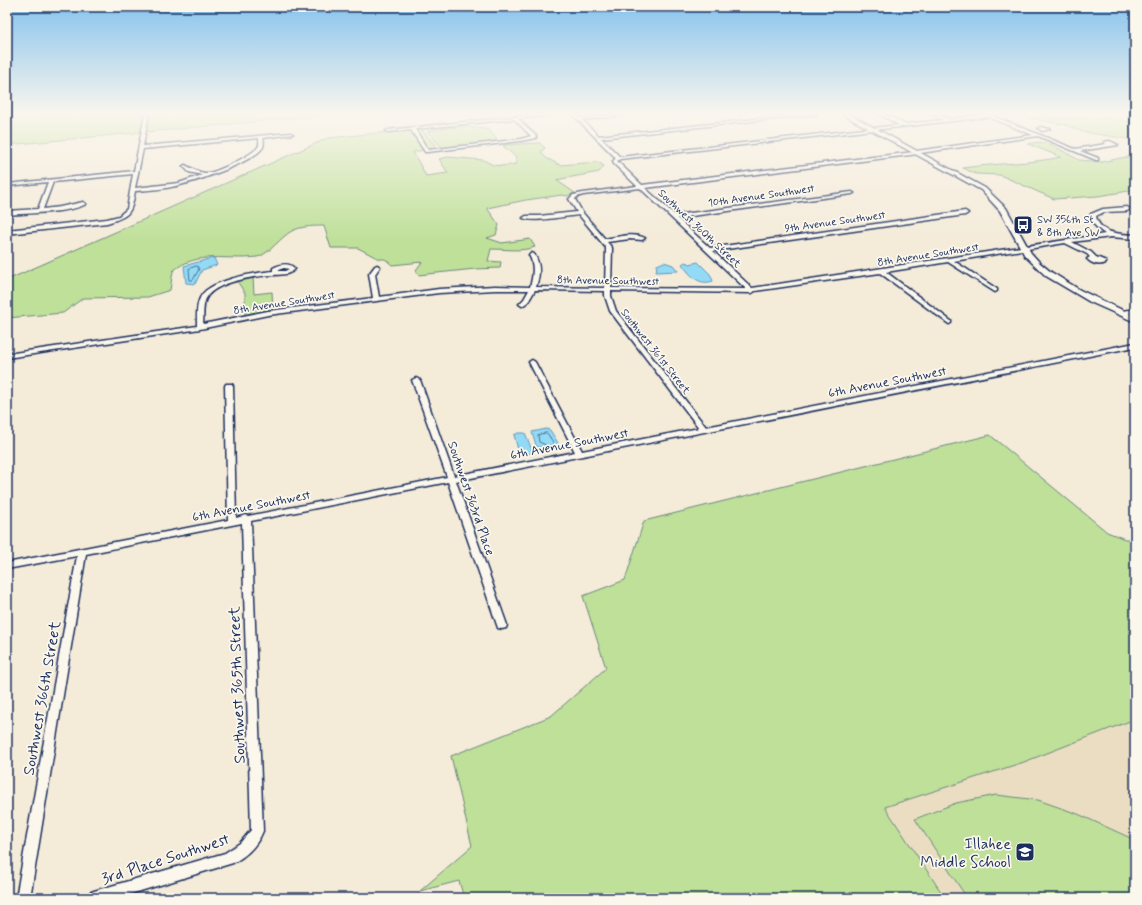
<svg xmlns="http://www.w3.org/2000/svg" width="1142" height="905" viewBox="0 0 1142 905" font-family="Mynerve,sans-serif">
<style>
.built{fill:#ebddc2}
.green{fill:#bee099;stroke:#6c887c}
.water{fill:#93daf5;stroke:#6396b9}
.lines{fill:none;stroke-linecap:round;stroke-linejoin:round}
.shore{stroke:#4b739a;stroke-width:1}
.street-casing{stroke:#1b2f5e;stroke-width:3}
.secondary-casing{stroke:#1b2f5e;stroke-width:3}
.street{fill:#fbf7ec;fill-rule:evenodd}
.secondary{fill:#fbf7ec;fill-rule:evenodd}
.labels{text-anchor:middle;stroke-width:3.5;stroke-linejoin:round;paint-order:stroke}
.far-street-label{font-size:11px;fill:#1b2f5e;stroke:#fbf7ec}
.far-poi-label{font-size:11px;fill:#1b2f5e;stroke:#fbf7ec;text-anchor:start}
.street-label{font-size:13px;fill:#1b2f5e;stroke:#fbf7ec}
.near-street-label{font-size:16px;fill:#1b2f5e;stroke:#fbf7ec}
.near-poi-label{font-size:16px;fill:#1b2f5e;stroke:#fbf7ec;text-anchor:end}
</style>
<rect width="100%" height="100%" fill="#f4ebd9"/>
<filter id="ink" filterUnits="userSpaceOnUse"><feTurbulence type="fractalNoise" baseFrequency=".025" numOctaves="2"/><feDisplacementMap in="SourceGraphic" scale="8" xChannelSelector="R" yChannelSelector="G"/><feConvolveMatrix kernelMatrix="1 2 1 2 8 2 1 2 1" color-interpolation-filters="sRGB"/></filter>
<g filter="url(#ink)">
<path class="built" d="M1135 718V898H945L885 807Z"/>
<path class="green" d="M7 114H141V117L177 114H337L7 145Z
M1020 114H1042L1050 118 1076 119 1101 117 1135 123V140L1083 132 1066 125 1029 118Z
M465 126 489 130 497 139 494 142 442 148 427 131Z
M418 129 423 131 437 148 413 152 426 176 448 173 439 159 448 157 483 160 493 165 502 166 516 164V157L503 146 506 145 536 143H540L545 148 541 152 546 158 560 165 598 162 604 166 599 172 556 180 575 193 567 196 562 195 526 200 487 208 499 225 496 235 487 238 502 243 530 239 535 247C521 252 506 249 491 249L488 261 501 262 500 268 475 269 418 275 416 270 422 262 392 265 385 259H379L358 248H331L324 226C312 226 296 226 286 235 278 241 266 256 257 257 228 261 197 250 173 271L170 290 148 297 83 298 63 313 7 318V280L328 138Z
M1038 142 1050 144 1079 160 1102 162 1121 158 1135 156V190L1098 196 1054 199 1000 175 976 174 963 168C996 163 1029 164 1061 157L1028 144Z
M253 278 254 294 272 292 273 309 245 315V293L237 281Z
M990 435 1107 532 1125 539H1135V719L1024 762 885 807 945 898H464L459 881 420 891 472 846 451 756 551 716 606 668 583 596 625 580 644 521Z
M996 795 1038 800 1078 814 1135 840V898H967L915 819 956 803Z"/>
<path class="water" d="M212 258H214L217 265 202 270 195 284 186 283 184 266Z
M664 262 673 265 678 271 656 272 657 265Z
M685 262 690 264 698 262 710 274 713 281C698 286 690 275 682 264Z
M546 429 550 430 558 443 559 446 556 449 546 450 544 447H538L536 445 532 432Z
M518 433H525L532 450 531 453 524 455 519 453 514 435Z"/>
<g class="lines">
<path class="shore" d="M197 266 199 269 193 280H190L189 269Z
M547 433 553 442V445L548 446 539 442 538 435Z"/>
<defs>
<path id="street" d="M145 114H149L143 146 291 133 293 134 263 138C264 141 264 144 263 147 254 162 198 181 180 185 166 189 150 190 135 191 131 214 130 216 107 223L7 234V230L107 219 119 216 127 209 133 174 53 182 43 209 60 207 83 202 86 204C71 213 26 213 7 215V211L38 209 48 182 7 186V184L134 171ZM259 138C259 142 260 144 258 147 253 155 217 172 208 173 199 174 192 168 185 165L183 166 189 172 202 175 179 183 135 188 143 149Z
M542 114H556L518 119 536 136V138L521 141 427 152H425L411 130 388 132 386 131 388 130ZM514 119 531 136 521 139 428 150 415 129Z
M572 114H576L580 118 618 114H633L582 120 599 136 803 114H817L601 138 620 157 899 125 879 114H884L905 124 943 120 932 114H937L949 119 988 114 1075 149 1106 144 1104 142 1110 141 1118 145 1080 151 1098 158V160H1096L1038 136 920 153 918 154 645 188 675 215 852 192 854 193 852 194 677 218 710 248 965 211 968 213 965 215 713 251 752 288 1105 234C1098 229 1090 223 1091 214L1103 209 1127 207 1130 209 1127 211 1104 212 1096 216C1099 234 1120 234 1135 235V239L1111 237 1072 242 1091 252 1096 257 1106 261V263C1099 266 1092 264 1087 259L1090 257 1087 254 1065 243 954 261 997 289V291L995 292 948 262 886 272 951 321V323L949 324 880 273 755 291 752 293 611 291V296L616 311 706 427 1135 343V347L456 481 507 625 506 628 502 629 498 628 497 625 448 482 251 521 263 831C257 846 246 856 233 863L117 898H87L89 893 94 891 225 853 240 843 251 830 242 523 86 554 30 898H16L77 556 7 569V563L228 520 225 386 226 384H232L233 386 236 518 246 515 248 516 447 477 412 380 416 378 420 380 454 476 575 452 529 362 532 360 535 362 582 451 699 428 610 311 605 296V291L535 290 528 302 522 306 519 304 524 299 529 290H495L439 293 268 315 200 329 7 358V354L197 326C197 317 196 306 200 298 208 280 255 273 273 271V268C281 264 289 262 295 269 289 276 281 274 272 275 256 276 216 282 207 297 202 304 204 316 203 324L268 311 373 298 369 274 375 266 377 265 380 267 375 274 379 297 439 289 495 286 530 287C533 276 535 265 529 255L532 253 534 254C541 264 540 275 536 287L605 288 606 248 579 215C567 216 532 223 523 218L526 216H539L577 212 569 199 573 195 583 193 637 186 614 164 613 161 616 158ZM988 117 1033 135 916 151 914 152 642 185 617 161 620 159ZM640 188 746 289 611 288 612 248 607 242 630 239 642 240 645 238C634 232 616 237 605 239L582 212 575 199 577 197 583 195ZM284 268 289 269 285 271H279L278 270Z
M1126 114 1135 116V118L1127 115Z
M1040 127 1050 129 1042 131 1038 128Z
M1135 309V313L1122 315 1119 313 1122 311Z"/>
<path id="secondary" d="M842 114H849L985 188 1006 208 1031 253 1040 263 1051 272 1080 290 1135 316V322L1090 302 1046 276 1025 256 1000 211 981 190Z"/>
</defs>
<use href="#street" class="street-casing"/>
<use href="#secondary" class="secondary-casing"/>
<use href="#street" class="street"/>
<use href="#secondary" class="secondary"/>
</g>
</g>
<linearGradient id="sky" x2="0" y2="1"><stop stop-color="#86c3ed"/><stop offset="0.47" stop-color="#faf6ee"/><stop offset="1" stop-color="#faf6ee" stop-opacity="0"/></linearGradient>
<rect width="1142" height="241" fill="url(#sky)"/>
<defs>
<symbol id="bus-square" viewBox="-11 -11 22 22"><rect x="-9" y="-9" width="18" height="18" rx="4" fill="#1b2f5e" stroke="#fbf7ec"/><path d="M-5-6H5V4H4V6H2V4H-2V6H-4V4H-5ZM-3.5-4V0h7V-4ZM-3.5 1.2v1.5H-2V1.2ZM2 1.2v1.5H3.5V1.2Z" fill="#fff"/></symbol>
<symbol id="school-square" viewBox="-11 -11 22 22"><rect x="-9" y="-9" width="18" height="18" rx="4" fill="#1b2f5e" stroke="#fbf7ec"/><path d="M0-5L7-2L0 1L-7-2ZM-4 1L0 2.5L4 1V4Q0 6-4 4Z" fill="#fff"/></symbol>
</defs>
<g fill-rule="evenodd">
<use href="#bus-square" x="1012" y="214" width="22" height="22"/>
<use href="#school-square" x="1014" y="841" width="22" height="22"/>
</g>
<g class="labels">
<g class="far-street-label">
<text transform="translate(761 195) rotate(-8)" y="4">10th Avenue Southwest</text>
<text transform="translate(835 221) rotate(-8)" y="4">9th Avenue Southwest</text>
<text transform="translate(700 228) rotate(43)" y="4">Southwest 360th Street</text>
<text transform="translate(928 254) rotate(-9)" y="4">8th Avenue Southwest</text>
<text transform="translate(608 280) rotate(1)" y="4">8th Avenue Southwest</text>
<text transform="translate(284 302) rotate(-9)" y="4">8th Avenue Southwest</text>
<text transform="translate(656 351) rotate(52)" y="4">Southwest 361st Street</text>
</g>
<g class="far-poi-label">
<text x="1037" y="223">SW 356th St<tspan x="1037" dy="13">&amp; 8th Ave SW</tspan></text>
</g>
<g class="street-label">
<text transform="translate(887 381) rotate(-11)" y="5">6th Avenue Southwest</text>
<text transform="translate(569 443) rotate(-11)" y="5">6th Avenue Southwest</text>
<text transform="translate(472 498) rotate(71)" y="5">Southwest 363rd Place</text>
<text transform="translate(251 505) rotate(-11)" y="5">6th Avenue Southwest</text>
</g>
<g class="near-street-label">
<text transform="translate(236 685) rotate(-92)" y="6">Southwest 365th Street</text>
<text transform="translate(41 698) rotate(-80)" y="6">Southwest 366th Street</text>
<text transform="translate(165 858) rotate(-18)" y="6">3rd Place Southwest</text>
</g>
<g class="near-poi-label">
<text x="1011" y="849">Illahee<tspan x="1011" dy="18">Middle School</tspan></text>
</g>
</g>
<rect width="1142" height="905" fill="none" stroke="#fbf7ec" stroke-width="24"/>
<rect x="12" y="12" width="1118" height="881" fill="none" stroke="#1b2f5e" stroke-width="1.5" filter="url(#ink)"/>
</svg>
